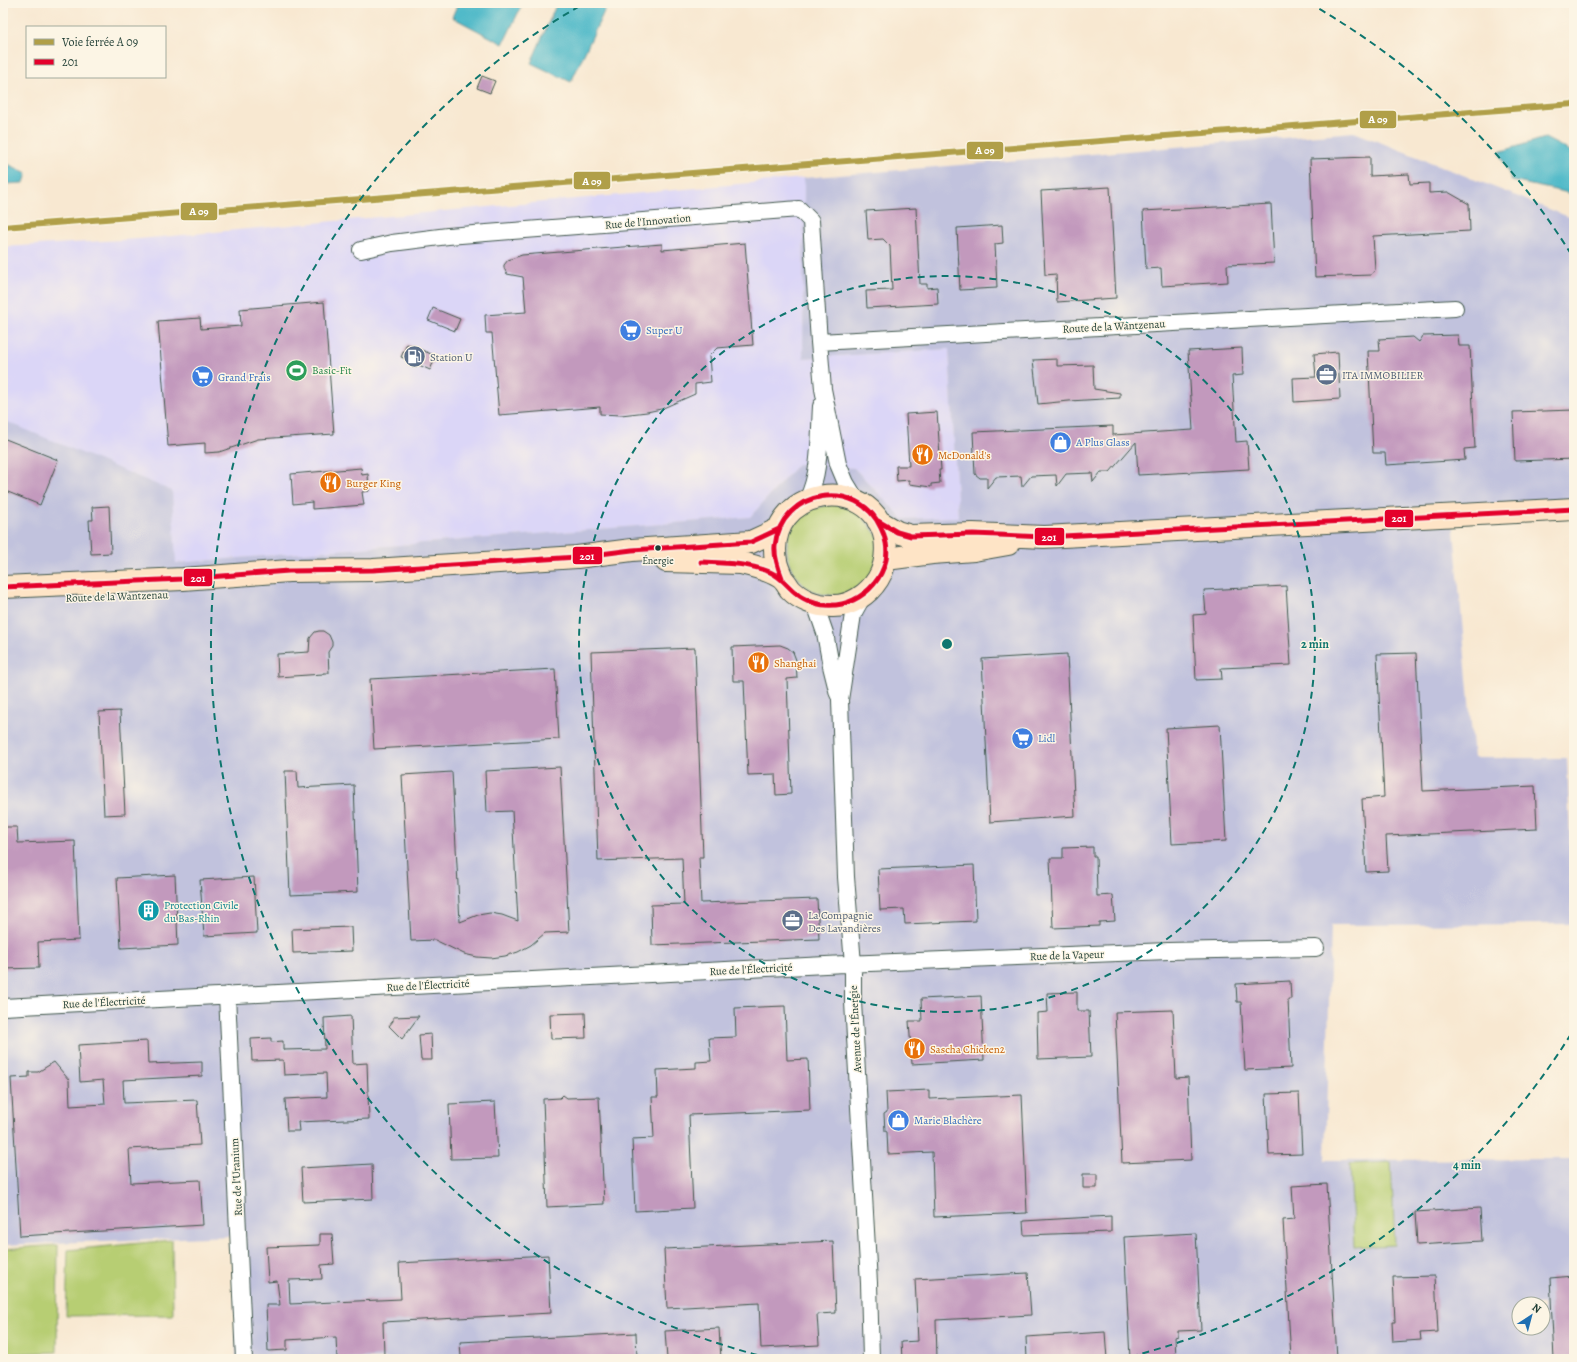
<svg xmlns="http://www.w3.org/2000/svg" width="1577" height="1362" viewBox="0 0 1577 1362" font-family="Alegreya,serif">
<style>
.built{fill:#dbd6f7}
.industrial{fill:#c1c2dd;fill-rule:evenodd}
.green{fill:#b7ce73;stroke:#6b8654}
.water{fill:#4cb8c8;stroke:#367a7e}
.building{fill:#c299bd}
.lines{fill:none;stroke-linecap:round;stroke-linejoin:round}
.street-casing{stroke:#40574c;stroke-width:18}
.secondary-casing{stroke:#40574c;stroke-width:24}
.street{stroke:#fff;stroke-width:16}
.secondary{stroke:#fee4c6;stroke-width:22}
.bus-1-casing{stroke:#fcf5e5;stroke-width:8}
.bus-1{stroke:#e4002b;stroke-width:5}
.rail-1-casing{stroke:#fcf5e5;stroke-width:9}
.rail-1{stroke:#b09f48;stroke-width:6}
.ring{fill:none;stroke:#0f766e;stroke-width:2;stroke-dasharray:7 5}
.bus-dot{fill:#1f3d34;stroke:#fcf5e5;stroke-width:1.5}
.labels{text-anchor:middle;stroke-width:3;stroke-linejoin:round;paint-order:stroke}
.bus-label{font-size:10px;fill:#1f3d34;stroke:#fcf5e5}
.street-label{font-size:11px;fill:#1f3d34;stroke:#fcf5e5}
.shop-label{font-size:11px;fill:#366cbe;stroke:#fcf5e5;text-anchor:start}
.service-label{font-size:11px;fill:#4e5e75;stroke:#fcf5e5;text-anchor:start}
.leisure-label{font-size:11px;fill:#27864d;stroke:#fcf5e5;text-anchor:start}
.food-label{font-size:11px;fill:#c56008;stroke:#fcf5e5;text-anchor:start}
.culture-label{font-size:11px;fill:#0d838f;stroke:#fcf5e5;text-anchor:start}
.centre{fill:#0f766e;stroke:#fcf5e5;stroke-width:2}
.ring-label{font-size:12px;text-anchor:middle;font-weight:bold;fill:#0f766e;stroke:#fcf5e5;stroke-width:3;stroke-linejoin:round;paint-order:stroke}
.line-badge{stroke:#fcf5e5;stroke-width:1.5}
.badge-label{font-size:11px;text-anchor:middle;font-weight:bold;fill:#fff}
</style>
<rect width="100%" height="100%" fill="#fcf5e5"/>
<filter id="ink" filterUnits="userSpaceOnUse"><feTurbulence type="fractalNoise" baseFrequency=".025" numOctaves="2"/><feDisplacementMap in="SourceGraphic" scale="8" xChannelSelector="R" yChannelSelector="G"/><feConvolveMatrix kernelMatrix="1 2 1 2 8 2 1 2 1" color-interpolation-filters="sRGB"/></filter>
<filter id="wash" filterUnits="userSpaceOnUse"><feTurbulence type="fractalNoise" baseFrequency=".012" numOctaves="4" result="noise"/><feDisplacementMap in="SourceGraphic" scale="16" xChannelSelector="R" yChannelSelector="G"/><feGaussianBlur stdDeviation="0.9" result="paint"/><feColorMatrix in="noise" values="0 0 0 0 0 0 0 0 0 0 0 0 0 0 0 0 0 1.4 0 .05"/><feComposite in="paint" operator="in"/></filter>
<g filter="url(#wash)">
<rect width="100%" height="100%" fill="#f8e8d1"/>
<path class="built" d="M804 178 803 358 949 349 958 517 903 519 854 468 798 464 750 517 176 563 3 420V247L139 239Z"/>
<path class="industrial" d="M1354 132 1574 219V502L1452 508 1474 758H1567L1573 924 1331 925 1325 1160 1574 1159V1359H236L233 1236 3 1245V420L172 491 176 563 750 517 798 464 854 468 903 519 958 517 949 349 803 358 804 178ZM1519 1304H1543V1328H1519Z"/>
<path class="green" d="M834 504 857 510 879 538 874 574C868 578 850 594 845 595 841 596 836 595 832 595 787 595 769 531 810 510 817 507 826 506 834 504Z
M1391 1162 1395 1245 1354 1247 1350 1164Z
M172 1240 173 1315 66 1316 68 1250Z
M58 1245 57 1352 3 1354V1249Z"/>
<path class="water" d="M458 3H523L503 44 452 17Z
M557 3H608L571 82 531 63Z
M1545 138 1570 151 1574 150V194L1512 181 1499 152Z
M3 162 27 173 24 183 3 184Z"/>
<g id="blocks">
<path class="building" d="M482 76 495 81 490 93 477 88Z
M1370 157V176L1409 174 1410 184 1429 183V193L1448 192 1469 204 1470 231 1373 236 1375 270 1371 275 1315 277 1310 159Z
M1110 187 1116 298 1057 302 1056 274 1045 275 1041 191Z
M1271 204 1274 263 1227 265 1228 282 1162 286 1161 268 1146 269 1143 211Z
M916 208 920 284H927V288L937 287 938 304 867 308 866 291 892 290 890 246 883 239 868 240 866 211Z
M1002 225 1003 243 995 244 997 288 960 290 957 228Z
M745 243 753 345 717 348 709 356 711 382 695 384V394L661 409 647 412 621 415 600 414V407L499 415 492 333H486L485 315 526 312 523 277 507 274 504 268V265L508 260 522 255 662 244V250Z
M324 302 334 434 258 439 219 452 205 453V443L168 446 158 321 200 318 201 329 241 326 240 309Z
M433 308 460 319 455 331 428 320Z
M1458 335 1459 346H1470L1475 448 1464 449 1465 460 1386 465 1385 453H1373L1368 351H1380L1379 339 1413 337 1419 342 1423 336Z
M407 344 436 356 430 370 401 357Z
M1242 348 1243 375 1232 376 1236 442 1247 441 1249 469 1138 475 1136 442 1110 472H1101L1093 482 1092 473 1066 474 1057 486 1056 475 1031 476 1022 487 1021 476 996 477 987 488V478H980L975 474 973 432 1113 426V435L1193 430 1188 351Z
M1338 352 1340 399 1294 402 1293 378 1316 377 1314 354Z
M1057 359V366L1093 365 1094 389 1120 393V398L1069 401 1038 404 1033 360Z
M1574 410V459L1515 461 1513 412Z
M937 412 941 470H939L940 483 931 484V487L909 484V480L897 481 896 466H909L906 414Z
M3 438 58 460 40 505 3 490Z
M361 468 362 475 368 474 369 491 362 492 364 505 312 509V502L293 504 291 474Z
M109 506 111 553 91 554 89 520H93L92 507Z
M1286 586 1291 665 1221 668 1222 679 1196 680 1193 615 1206 614 1204 590Z
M319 631H323L329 635 332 642V646L328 652 329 673H323V674L278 677 277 654 309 652 310 638 315 632Z
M780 645 788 648 793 652 796 660 797 678 787 679 791 794 776 795 775 774 748 775 744 681H733L732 647Z
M695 648 703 857H699L701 903 817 899 819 939 652 945 651 905 684 904 682 858 598 861 591 652Z
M1416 653 1423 791 1535 786 1537 829 1386 836 1388 871 1366 872 1362 799 1384 797 1377 654Z
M1067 654 1075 816 990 822 982 659Z
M555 669 559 739 374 749 370 679Z
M120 711 125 814 104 815 99 712Z
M1220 725 1226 841 1172 844 1166 728Z
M560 767 569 932 545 933 531 945 518 952 505 956 491 958 477 957 464 954 435 940 411 941 402 775 452 772 460 922 478 915 490 913 502 915 518 921 512 811 487 812 485 771Z
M285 771H297L298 788 354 785 358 892 290 895Z
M3 827H17L18 843 75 841 79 940 38 942 39 968 3 969Z
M1093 847V856H1096L1097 896 1113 895 1115 921 1099 922V926L1053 928 1050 858H1063V848Z
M974 865 976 921 905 924 904 909 880 910 878 869Z
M175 875 178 945 121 948 117 878Z
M254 877 257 933 204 936 200 880Z
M351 927 352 951 293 953 292 929Z
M1290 981 1291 999H1288L1291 1068 1245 1070 1241 1002H1237L1236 984Z
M1077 992V1011H1089L1091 1057 1038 1059 1037 1013 1048 1012 1047 993Z
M981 996 984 1060 912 1064 909 1021H922L921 999Z
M785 1006 787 1060 808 1059 810 1110 689 1115 693 1208 635 1211 632 1139 654 1138 652 1097H658L657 1070 696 1068V1062L711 1061 709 1038 736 1037 735 1008Z
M1173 1010 1176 1078 1188 1077 1191 1160 1122 1163 1115 1012Z
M585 1013 586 1038 551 1039 550 1014Z
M351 1016 353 1064 367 1063 369 1119 298 1122 299 1131H287L285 1099 327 1097 326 1073 284 1075 283 1060 252 1061 251 1039 271 1038V1042L283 1041V1050L325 1049 324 1018Z
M419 1016 402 1039 389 1026 393 1021V1017Z
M431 1034 432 1060H421L419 1035Z
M147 1041 148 1064 202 1062V1076L123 1080 124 1103 197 1100 200 1145 129 1149 131 1183 200 1180 203 1225 20 1236 11 1078 29 1077V1072H38L54 1062 69 1080 70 1106 105 1104 103 1080 80 1082 78 1045Z
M929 1090V1099L1022 1095 1027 1213 934 1217 932 1152 888 1154 887 1132 885 1131 884 1114 887 1112 886 1092Z
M1299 1093 1302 1154 1269 1155 1266 1094Z
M563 1095 567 1098 599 1097 604 1204 547 1207 543 1099 560 1098Z
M495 1102 498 1158 451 1159 449 1104Z
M372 1164 373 1199 303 1202 301 1168Z
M1083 1174H1097V1188H1083Z
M1327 1184 1337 1359H1291L1283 1220 1294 1219 1292 1186Z
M1480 1208 1482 1241 1417 1245 1415 1212Z
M1111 1216V1232L1024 1235 1023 1221Z
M1196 1233 1201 1330 1178 1331V1336L1175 1337 1176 1359H1130L1124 1237Z
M320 1234H332L334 1264 321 1265 322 1279 289 1280 290 1304 401 1299 399 1263 548 1255 551 1313 383 1322 384 1356 337 1359 336 1337 287 1340V1350L268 1351 266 1305H280L277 1281 268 1282 266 1247 320 1245Z
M833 1241 836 1313 817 1314 819 1345 761 1348 759 1303 667 1308 664 1249Z
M1028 1273 1031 1315 936 1320 937 1359H902L901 1342 918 1341 915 1279Z
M1435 1276 1438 1332 1420 1333 1421 1340 1393 1342 1392 1322H1395L1393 1277Z
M1574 1276V1359H1554L1550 1278Z
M719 1328 721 1359H667L665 1331Z
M1105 1332 1107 1359H1027L1026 1337Z
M636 1333 637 1358 474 1359V1357H461L460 1342Z"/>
</g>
</g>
<g filter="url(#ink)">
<use href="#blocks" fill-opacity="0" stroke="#40574c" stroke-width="1"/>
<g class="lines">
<defs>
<path id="street" d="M361 250 392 243 448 236 799 209 811 221 819 342
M807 500C821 472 819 437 821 406
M857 501 846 483 838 464 823 389 819 342 1455 308
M863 596 853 614 840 700 846 877 853 964V1002L869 1283 871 1359
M815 604 825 633 831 666 838 694
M227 995 244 1359
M3 1007 845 964 1168 951 1316 948"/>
<path id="secondary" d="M878 521 897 532 911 536 973 534 1044 537 1574 509
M886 559 932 553 974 550 1008 544
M666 561 741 563C754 566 769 570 780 577 785 580 787 585 790 589 800 600 816 606 831 606 850 607 868 595 878 579 886 566 887 552 885 538 871 471 764 487 776 561 777 567 780 573 782 578
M3 587 183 579 289 571 373 570 577 557 632 550 751 542 779 529"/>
</defs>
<use href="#street" class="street-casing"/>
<use href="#secondary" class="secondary-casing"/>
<use href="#street" class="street"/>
<use href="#secondary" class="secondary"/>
<defs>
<path id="bus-1" d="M878 521 897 532 911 536 973 534 1044 537 1574 509
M701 562C725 563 747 563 770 572 784 578 790 591 803 598 836 617 877 597 886 560 888 550 886 537 881 528 858 477 781 489 775 546 774 556 778 568 782 578
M3 587 183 579 289 571 373 570 577 557 632 550 751 542 779 529"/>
</defs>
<use href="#bus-1" class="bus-1-casing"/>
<use href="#bus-1" class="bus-1"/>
<defs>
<path id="rail-1" d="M3 227 1574 104"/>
</defs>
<use href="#rail-1" class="rail-1-casing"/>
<use href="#rail-1" class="rail-1"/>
</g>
</g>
<g class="ring">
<circle cx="947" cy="644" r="368"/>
<path d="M1571 1034A736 736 0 0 1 1125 1358M769 1358A736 736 0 0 1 585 3M1309 3A736 736 0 0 1 1571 254"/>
</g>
<defs>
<symbol id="supermarket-disc" viewBox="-11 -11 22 22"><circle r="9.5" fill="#3f7fe0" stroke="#fcf5e5"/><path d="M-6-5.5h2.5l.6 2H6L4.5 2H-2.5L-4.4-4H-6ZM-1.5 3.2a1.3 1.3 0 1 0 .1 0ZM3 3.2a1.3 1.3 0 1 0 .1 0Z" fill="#fff"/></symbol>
<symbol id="fuel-disc" viewBox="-11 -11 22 22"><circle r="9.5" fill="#5c6f8a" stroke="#fcf5e5"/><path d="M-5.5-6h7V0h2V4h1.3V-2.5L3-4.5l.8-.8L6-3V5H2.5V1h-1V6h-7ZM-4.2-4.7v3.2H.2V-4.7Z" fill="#fff"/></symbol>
<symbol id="stadium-disc" viewBox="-11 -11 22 22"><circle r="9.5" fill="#2e9e5b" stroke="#fcf5e5"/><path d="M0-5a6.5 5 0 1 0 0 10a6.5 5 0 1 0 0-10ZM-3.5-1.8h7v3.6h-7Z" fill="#fff"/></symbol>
<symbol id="office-disc" viewBox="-11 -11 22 22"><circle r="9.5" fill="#5c6f8a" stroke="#fcf5e5"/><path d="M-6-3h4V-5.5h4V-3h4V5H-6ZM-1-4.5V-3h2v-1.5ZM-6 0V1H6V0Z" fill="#fff"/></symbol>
<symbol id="shop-disc" viewBox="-11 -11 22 22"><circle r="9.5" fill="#3f7fe0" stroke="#fcf5e5"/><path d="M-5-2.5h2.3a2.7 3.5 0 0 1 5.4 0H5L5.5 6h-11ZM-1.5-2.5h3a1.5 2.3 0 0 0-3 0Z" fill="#fff"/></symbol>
<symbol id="restaurant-disc" viewBox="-11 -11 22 22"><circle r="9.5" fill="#e8710a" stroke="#fcf5e5"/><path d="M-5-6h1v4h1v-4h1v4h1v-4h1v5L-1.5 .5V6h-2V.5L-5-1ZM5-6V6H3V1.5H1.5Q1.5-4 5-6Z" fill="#fff"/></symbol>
<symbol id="building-disc" viewBox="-11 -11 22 22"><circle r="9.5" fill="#0f9aa8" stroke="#fcf5e5"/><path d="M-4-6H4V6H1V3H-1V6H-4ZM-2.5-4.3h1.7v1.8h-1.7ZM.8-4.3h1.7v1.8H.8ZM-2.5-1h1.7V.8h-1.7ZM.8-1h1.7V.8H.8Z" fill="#fff"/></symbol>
</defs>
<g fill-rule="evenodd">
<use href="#supermarket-disc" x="618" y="318" width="25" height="25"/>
<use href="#fuel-disc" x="402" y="344" width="25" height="25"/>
<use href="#stadium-disc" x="284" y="358" width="25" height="25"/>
<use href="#office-disc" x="1314" y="362" width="25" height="25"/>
<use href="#supermarket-disc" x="190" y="364" width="25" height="25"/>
<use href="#shop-disc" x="1048" y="430" width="25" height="25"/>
<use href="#restaurant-disc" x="910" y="442" width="25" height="25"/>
<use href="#restaurant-disc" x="318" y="470" width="25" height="25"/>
<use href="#restaurant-disc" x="746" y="650" width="25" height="25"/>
<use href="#supermarket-disc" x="1010" y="726" width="25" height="25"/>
<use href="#building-disc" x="136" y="898" width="25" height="25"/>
<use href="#office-disc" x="780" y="908" width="25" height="25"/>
<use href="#restaurant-disc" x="902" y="1036" width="25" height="25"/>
<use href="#shop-disc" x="886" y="1108" width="25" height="25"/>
</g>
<circle class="bus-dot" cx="658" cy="548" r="3.5"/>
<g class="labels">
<g class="bus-label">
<text x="658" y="564">Énergie</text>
</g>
<g class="street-label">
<text transform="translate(648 221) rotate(-5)" y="4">Rue de l'Innovation</text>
<text transform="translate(1114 326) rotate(-3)" y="4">Route de la Wantzenau</text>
<text transform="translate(117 596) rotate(-2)" y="4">Route de la Wantzenau</text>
<text transform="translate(1067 955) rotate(-2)" y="4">Rue de la Vapeur</text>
<text transform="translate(751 969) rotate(-3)" y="4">Rue de l'Électricité</text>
<text transform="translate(428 985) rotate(-3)" y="4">Rue de l'Électricité</text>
<text transform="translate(104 1002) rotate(-3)" y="4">Rue de l'Électricité</text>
<text transform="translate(855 1029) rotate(-93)" y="4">Avenue de l'Énergie</text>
<text transform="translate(236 1177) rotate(-93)" y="4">Rue de l'Uranium</text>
</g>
<g class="shop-label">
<text x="646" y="334">Super U</text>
<text x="218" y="381">Grand Frais</text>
<text x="1076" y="446">A Plus Glass</text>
<text x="1038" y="742">Lidl</text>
<text x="914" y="1124">Marie Blachère</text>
</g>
<g class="service-label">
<text x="430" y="361">Station U</text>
<text x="1342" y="379">ITA IMMOBILIER</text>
<text x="808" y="919">La Compagnie<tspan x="808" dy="13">Des Lavandières</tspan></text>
</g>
<g class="leisure-label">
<text x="312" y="374">Basic-Fit</text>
</g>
<g class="food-label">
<text x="938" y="459">McDonald's</text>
<text x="346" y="487">Burger King</text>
<text x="774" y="667">Shanghai</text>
<text x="930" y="1053">Sascha Chicken2</text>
</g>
<g class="culture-label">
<text x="164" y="909">Protection Civile<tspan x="164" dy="13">du Bas-Rhin</tspan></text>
</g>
</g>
<circle cx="947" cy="644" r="6" class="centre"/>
<g class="ring-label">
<text x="1315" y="648">2 min</text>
<text x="1467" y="1169">4 min</text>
</g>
<g class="line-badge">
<rect x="1359" y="110" width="38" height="19" rx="4" fill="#b09f48"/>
<rect x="966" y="141" width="38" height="19" rx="4" fill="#b09f48"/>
<rect x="573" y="171" width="38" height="19" rx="4" fill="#b09f48"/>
<rect x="180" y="202" width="38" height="19" rx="4" fill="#b09f48"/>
<rect x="1384" y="509" width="30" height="19" rx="4" fill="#e4002b"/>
<rect x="1034" y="527" width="31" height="19" rx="4" fill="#e4002b"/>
<rect x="572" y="546" width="31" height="19" rx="4" fill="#e4002b"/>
<rect x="183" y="568" width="30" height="19" rx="4" fill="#e4002b"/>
</g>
<g class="badge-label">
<text x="1378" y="123">A 09</text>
<text x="985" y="154">A 09</text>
<text x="592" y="185">A 09</text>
<text x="199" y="215">A 09</text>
<text x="1399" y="522">201</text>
<text x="1049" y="541">201</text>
<text x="587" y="560">201</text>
<text x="198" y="582">201</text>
</g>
<rect width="1577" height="1362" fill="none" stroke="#fcf5e5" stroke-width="16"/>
<rect x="26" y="26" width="140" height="52" fill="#fcf5e5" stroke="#a4ab9e"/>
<rect x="34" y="39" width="20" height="6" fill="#b09f48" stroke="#a4ab9e"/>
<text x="62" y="46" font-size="12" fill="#1f3d34">Voie ferrée A 09</text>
<rect x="34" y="59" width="20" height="6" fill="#e4002b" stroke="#a4ab9e"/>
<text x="62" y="66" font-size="12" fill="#1f3d34">201</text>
<g transform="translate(1531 1316) rotate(36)"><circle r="19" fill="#fcf5e5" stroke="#a4ab9e"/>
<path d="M0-3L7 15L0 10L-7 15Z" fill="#1f6fb2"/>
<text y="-6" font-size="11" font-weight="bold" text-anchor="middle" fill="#1f3d34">N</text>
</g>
</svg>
